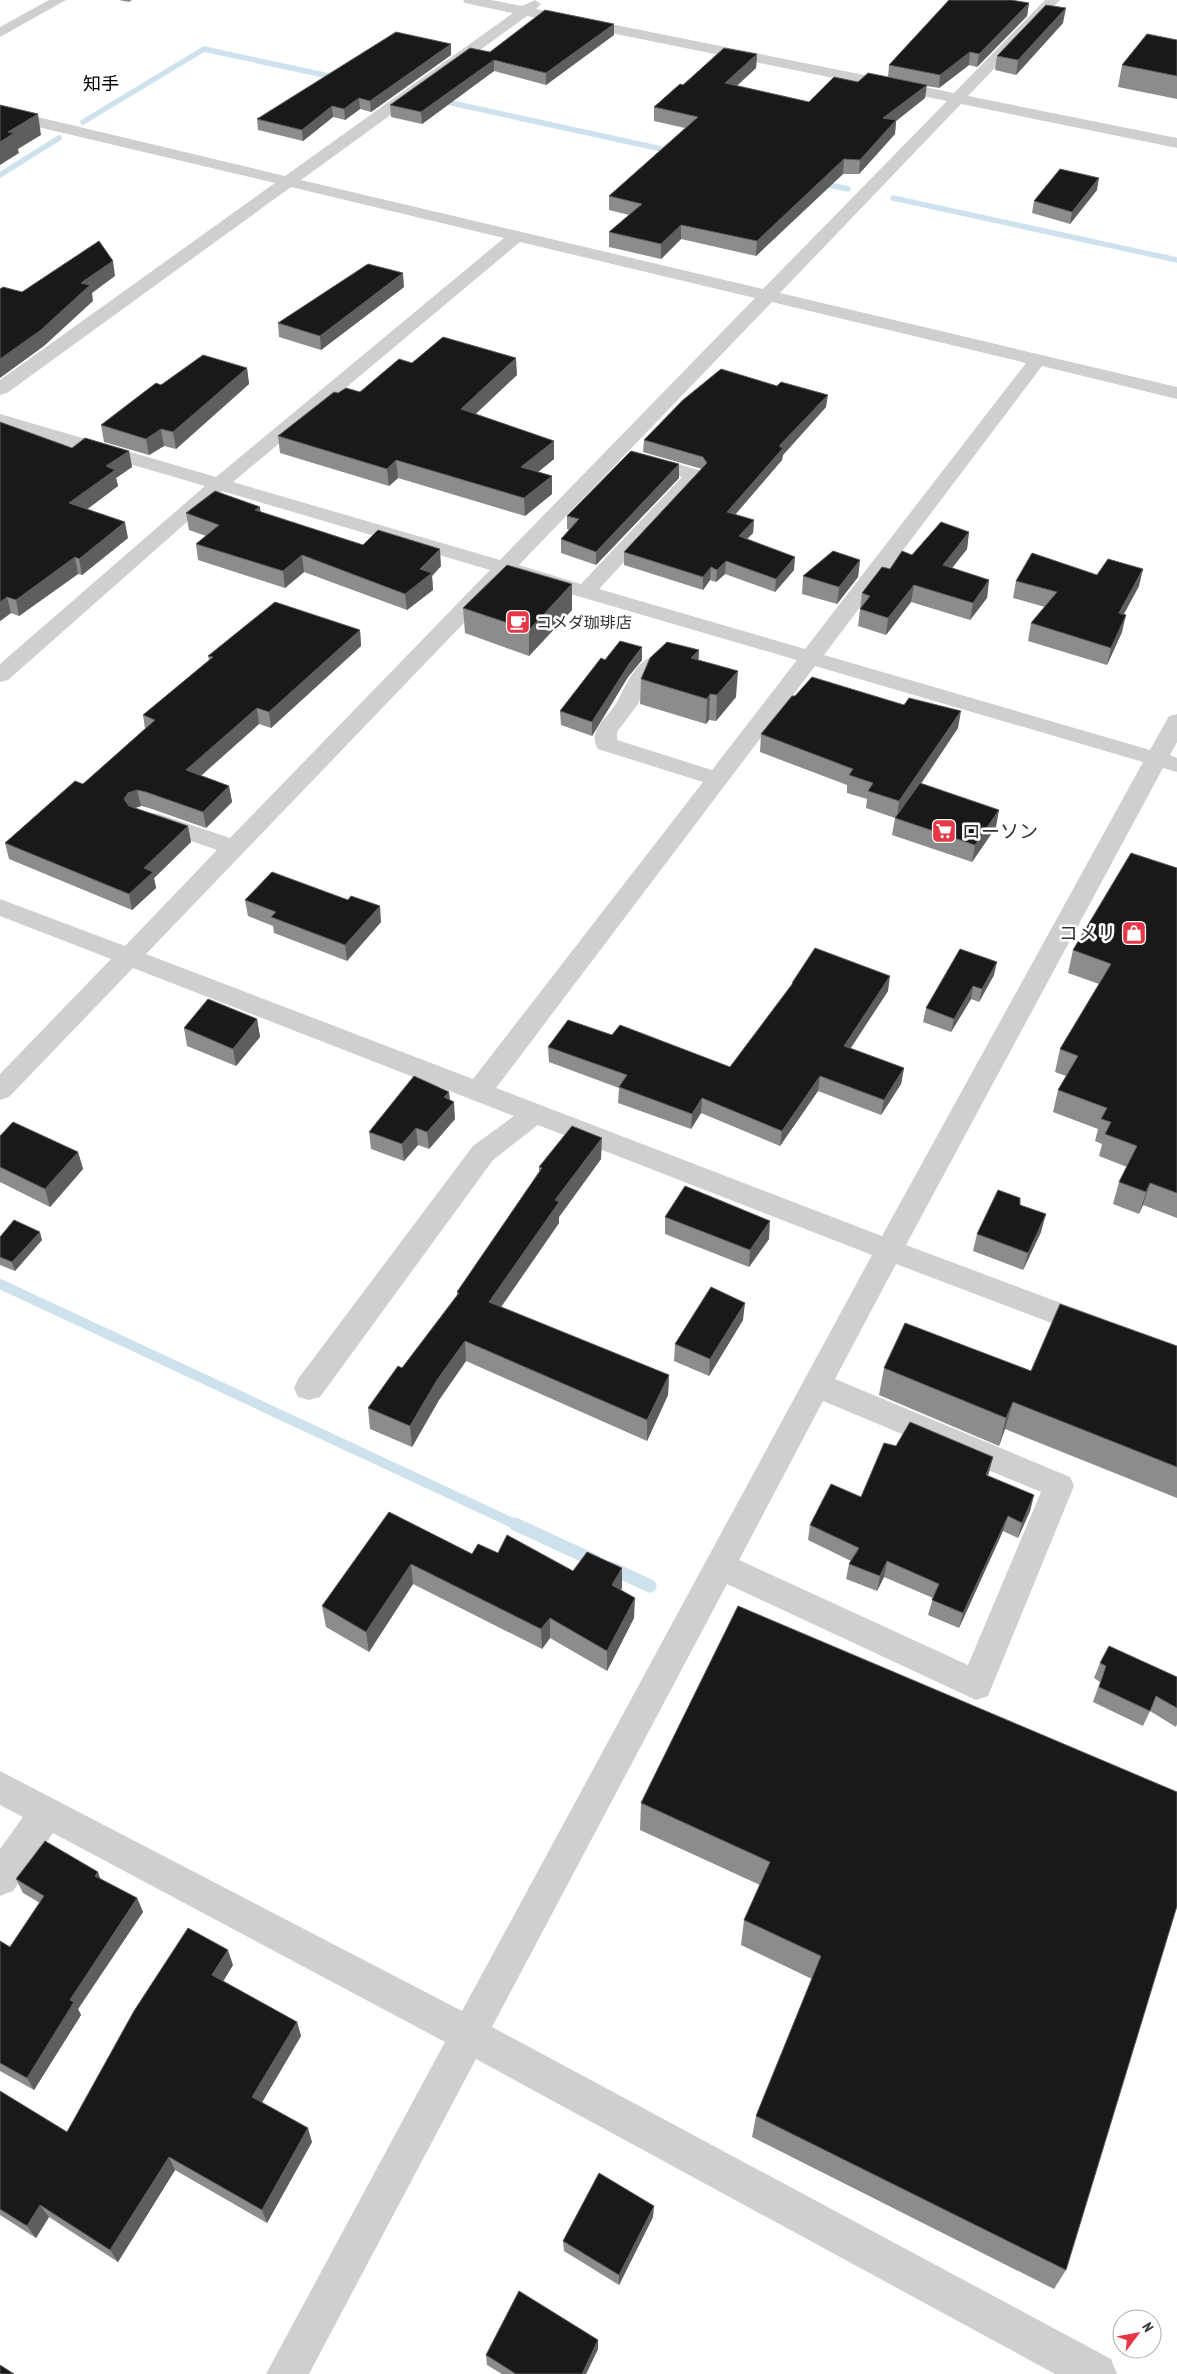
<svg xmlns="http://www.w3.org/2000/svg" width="1177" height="2374" viewBox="0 0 1177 2374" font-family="'PT Sans Narrow','Noto Sans JP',sans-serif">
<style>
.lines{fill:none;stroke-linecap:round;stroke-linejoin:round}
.stream-far2{stroke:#cee2ee;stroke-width:5.5}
.stream-far1{stroke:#cee2ee;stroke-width:10}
.stream{stroke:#cee2ee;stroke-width:13}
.minor{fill:#cfcfcf;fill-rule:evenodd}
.wall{fill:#8c8c8c}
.shaded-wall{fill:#5e5e5e}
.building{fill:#191919;stroke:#5e5e5e}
.labels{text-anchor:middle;stroke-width:5;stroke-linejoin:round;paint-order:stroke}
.far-poi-label{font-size:16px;fill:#323232;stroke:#fff;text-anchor:start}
.far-quarter-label{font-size:18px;fill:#000;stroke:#fff}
.poi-label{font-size:19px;fill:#323232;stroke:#fff;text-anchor:start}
</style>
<rect width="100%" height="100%" fill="#fff"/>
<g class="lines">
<path class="stream-far2" d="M438 100 675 152
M83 122 204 49 338 78
M0 175 59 138
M819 183 848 189
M893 198 1177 260"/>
<path class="stream-far1" d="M0 1284 517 1525"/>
<path class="stream" d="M515 1524 595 1561
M611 1568 650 1586"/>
<path class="minor" d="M49 0H66L0 37V27Z
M463 0H491L522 6 535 0 541 4 536 9 954 93 1045 0H1060L968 96 1177 138V148L961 104 780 293 1177 387V399L1042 366 824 655 1150 750 1169 716 1177 714V742L1170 755 1177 758V772L1163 768 906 1245 1101 1318 1106 1326 1101 1334 1091 1338 896 1264 835 1379 1070 1477 1074 1486 988 1696 976 1700 727 1584 492 2027 1111 2359 1117 2374H1055L476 2059 309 2374H266L445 2042 53 1833 13 1891 0 1896V1849L23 1817 0 1805V1771L462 2011 872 1255 538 1125 493 1160 320 1397 309 1400 298 1397 294 1388 298 1379 473 1146 514 1116 133 968 9 1097 0 1100V1074L111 959 0 916V899L125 946 217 850 146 825 142 820 146 815 154 813 162 815 230 838 490 570 222 491 8 680 0 682V664L205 486 0 426V414L216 477 504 238 291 187 7 393 0 395V380L275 183 0 118V108L285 176 513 13 465 3ZM527 16 947 101 763 289 301 180ZM520 242 755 298 500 560 233 482ZM772 302 1026 363 805 649 599 589 705 475 702 471 651 456 644 454 637 456 634 460 637 464 682 477 581 584 519 565ZM509 576 797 660 712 770 617 740V732L638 704 648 682 670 661 667 656C639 650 627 684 617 702 609 717 586 731 598 749L703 782 473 1079 146 954ZM815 666 1143 762 882 1236 496 1088ZM823 1401 1041 1492 968 1665 739 1560Z"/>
</g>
<path class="wall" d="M119 0H132L129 2Z
M1029 3 1027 16 977 67 969 65 939 88 926 86 925 98 896 121 895 134 859 174H843L756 256 681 239 661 259 609 247V232L629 215 609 210V196L685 128 654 121V107L683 85 757 54 756 68 737 86 809 102 858 82 888 77 889 65Z
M1063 23 1016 75 995 70 997 56Z
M614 24V35L546 85 494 71 422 124 391 117 390 105 490 52Z
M1177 40V99L1118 87 1122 65Z
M451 55 371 112 360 109 345 120 333 117 303 141 258 130 257 119Z
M1097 190 1070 224 1032 213 1034 201Z
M404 287 321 350 279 337 278 323Z
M412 363 517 375 475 414 554 441V459L538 472 552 476V494L525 516 398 478 389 486 280 453 278 436 338 393 360 392Z
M247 368 249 384 176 449 164 446 149 455 104 442 101 425 161 385Z
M826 407 783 455 782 460 735 515 754 520 753 533 747 539 794 570 775 592 725 574 716 582 710 580 703 590 624 565V552L702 469 643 452 644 440Z
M0 422 72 448 129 451 132 467 116 478 118 486 87 509 128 538 82 575 78 574 19 616 11 613 0 621Z
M679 464V478L596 565 561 553V539L570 530 567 529V516Z
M260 512 363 545 441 566 432 576 433 590 407 610 304 572 285 588 198 560 196 544 206 536 189 530 186 513Z
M969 532 967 549 952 568 989 580 987 598 970 620 911 602 886 635 858 626 862 593 890 569 912 555Z
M860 560 858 577 837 604 802 594 803 576Z
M1097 575 1139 586 1124 614 1122 632 1107 665 1028 641 1031 623 1045 607 1013 598 1016 581Z
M463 608 572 610 529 656 465 633Z
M360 630 361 646 271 728 259 724 201 776 229 786 232 802 206 828 149 808 141 806 135 808 188 826 191 842 154 878 156 888 132 910 9 859 5 843 83 784 145 729 143 715 209 660 208 656Z
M642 647V660L628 677 592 736 561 725 560 711 605 660Z
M699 650 698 660 736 697 716 721 709 720 706 724 640 704 641 679Z
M958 728 921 784 996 827 972 862 892 835 895 818 866 808 867 799 847 793V785L760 752 761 734Z
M1177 868V1218L1143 1205 1139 1214 1113 1204 1119 1182 1127 1167 1099 1156 1102 1144 1095 1141 1098 1129 1053 1112 1058 1090 1066 1076 1055 1072 1060 1049 1099 984 1068 973 1073 950Z
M245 900 381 922 347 961 274 933 273 926 248 916Z
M994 975 979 1002 971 999 951 1032 923 1022 926 1008Z
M792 983 888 991 851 1048 904 1068 901 1084 881 1115 818 1091 780 1146 701 1113 691 1129 618 1103 619 1088 549 1062 548 1047 612 1035 730 1067 791 986Z
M257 1019 260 1037 236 1066 187 1046 184 1028Z
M449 1092 450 1100 455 1119 429 1149 418 1145 404 1161 371 1149 369 1132Z
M0 1136 78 1152 83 1169 50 1207 0 1182Z
M601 1159 559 1217V1223L501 1307 669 1375 668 1395 647 1441 466 1361 439 1400 412 1447 370 1429 368 1408 402 1368 457 1295V1292L539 1172V1167Z
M1020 1205 1041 1232 1023 1270 973 1251 977 1234Z
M665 1217 769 1239 749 1267 665 1234Z
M0 1237 42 1240 15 1271 0 1265Z
M743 1320 709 1376 674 1361 675 1344Z
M1177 1346V1498L1005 1429 999 1446 879 1395 884 1368 1031 1371Z
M896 1446 993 1457 988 1476 1034 1495 1030 1511 1018 1538 1003 1531 959 1628 928 1615 933 1598 884 1577 877 1591 846 1579 849 1564 851 1561 808 1540 810 1525 861 1497Z
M389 1512 472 1554 498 1553 573 1571 622 1588 621 1590 634 1618 607 1671 550 1638 542 1649 413 1584 369 1652 326 1627 322 1606Z
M738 1606 1066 2270 1054 2289 752 2137 756 2116 812 1979 741 1945 744 1920 760 1885 640 1830 641 1803Z
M1100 1663 1177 1677V1724L1176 1727 1150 1711 1143 1726 1093 1702 1100 1682 1094 1678Z
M16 1879H100L137 1898 143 1912 78 2009 81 2015 34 2090 0 2071V1941L10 1947 40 1903 23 1893Z
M233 1965 223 1981 297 2022 301 2036 262 2102 312 2142 267 2223 175 2170 118 2262 49 2217 36 2238 0 2215V2091L67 2132Z
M653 2217 619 2285 564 2251 563 2241Z
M598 2349 586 2374H502L487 2365 486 2355Z"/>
<path class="shaded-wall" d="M1029 3 1027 16 977 67 979 54Z
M1066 8 1063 23 1016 75 1018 60Z
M614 24V35L546 85V73Z
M451 44V55L371 112 370 101Z
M970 52 969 65 939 88 940 75Z
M757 54 756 68 724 97 725 83Z
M494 60V71L422 124 421 112Z
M927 85 925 98 896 121 895 134 859 174 860 160 883 118Z
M359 98 360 109 345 120 344 109Z
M332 106 333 117 303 141 302 130Z
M38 114 41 135 18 149 19 153 0 165V142L8 132Z
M844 159 843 174 756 256 757 241Z
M1099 178 1097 190 1070 224 1072 212Z
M681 225V239L661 259V244Z
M113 261 115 276 92 293 93 301 44 346 0 378V359L81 283Z
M403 273 404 287 321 350 320 336Z
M516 358 517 375 462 427 461 409Z
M247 368 249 384 176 449 173 432Z
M828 395 826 407 783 455 782 460 726 525 727 512 779 446Z
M161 429 164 446 149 455 146 439Z
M554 441V459L522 485 521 467Z
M129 451 132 467 116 478 118 486 73 520 69 503 106 466Z
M396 460 398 478 389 486 387 469Z
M679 464V478L596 565V552Z
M552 476V494L525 516 524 498Z
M260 507 262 523 255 510Z
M754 520 753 533 738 548 739 536Z
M125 522 128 538 82 575 79 559Z
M969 532 967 549 941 582 943 565Z
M440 549 441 566 432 576 433 590 407 610 405 594 420 569Z
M302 555 304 572 285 588 283 571Z
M75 557 78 574 19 616 16 600Z
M795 557 794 570 775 592 776 579Z
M860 560 858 577 837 604 839 587Z
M726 561 725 574 716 582 717 570Z
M711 567 710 580 703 590V577Z
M1143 569 1139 586 1115 630 1119 613Z
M989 580 987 598 970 620 973 603Z
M572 584V610L529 656V630Z
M914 585 911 602 886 635 888 618Z
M7 597 11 613 0 621V602Z
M1126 615 1122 632 1107 665 1111 648Z
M360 630 361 646 271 728 269 712Z
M642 647V660L628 677 592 736V722L629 664Z
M699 650 698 675 691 658Z
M738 671 736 697 716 721 717 695Z
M710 694 709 720 706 724 707 699Z
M257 708 259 724 189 786 186 770Z
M961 711 958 728 897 819 899 801Z
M229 786 232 802 206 828 203 812Z
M137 790 141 806 132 809 124 799 128 793Z
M999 810 996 827 972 862 975 845Z
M188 826 191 842 154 878 156 888 132 910 129 894 144 868Z
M380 906 381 922 347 961 345 945Z
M997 962 994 975 979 1002 982 989Z
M890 976 888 991 842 1061 844 1046Z
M973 986 971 999 951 1032 954 1019Z
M257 1019 260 1037 236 1066 233 1049Z
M904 1068 901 1084 881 1115 884 1100Z
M820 1076 818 1091 780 1146 782 1131Z
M449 1092 450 1106 454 1102 455 1119 429 1149 427 1132 444 1097Z
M702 1098 701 1113 691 1129 692 1114Z
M416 1128 418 1145 404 1161 402 1144Z
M602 1138 601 1159 559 1217V1223L490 1323 489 1302 555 1200Z
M78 1152 83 1169 50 1207 45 1189Z
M1150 1183 1143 1205 1139 1214 1146 1192Z
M1046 1214 1041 1232 1023 1270 1028 1253Z
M770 1221 769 1239 749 1267 750 1250Z
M40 1232 42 1240 15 1271 12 1262Z
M745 1303 743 1320 709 1376 710 1359Z
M465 1341 466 1361 439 1400 412 1447 410 1426 437 1380Z
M669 1375 668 1395 647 1441V1420Z
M1013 1402 1005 1429 999 1446 1006 1418Z
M993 1457 989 1472 982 1491 986 1475Z
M1034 1495 1030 1511 1018 1538 1022 1523Z
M1008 1516 1003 1531 959 1628 963 1613Z
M887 1561 884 1577 877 1591 880 1576Z
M411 1564 413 1584 369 1652 366 1632Z
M622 1568V1588L611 1605 612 1585Z
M635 1598 634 1618 607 1671V1651Z
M550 1618V1638L542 1649 541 1629Z
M98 1872 103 1886 95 1876Z
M137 1898 143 1912 78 2009 81 2015 34 2090 27 2078 70 2000Z
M228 1950 233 1965 218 1990 212 1975Z
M297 2022 301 2036 257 2111 252 2097Z
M308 2128 312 2142 267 2223 262 2210Z
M169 2157 175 2170 118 2262 110 2250Z
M40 2205 49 2217 36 2238 27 2226Z
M654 2206 653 2217 619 2285V2275Z
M598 2340V2349L586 2374H582Z"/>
<path class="building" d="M949 0H1011L1029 3 979 54 970 52 940 75 889 65Z
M1046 5 1066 8 1018 60 997 56Z
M545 10 614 24 546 73 494 60 421 112 390 105 470 48 490 52Z
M396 32 451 44 370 101 359 98 344 109 332 106 302 130 257 119Z
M1147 34 1177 40V76L1122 65Z
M724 48 757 54 725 83 809 102 834 77 858 82 868 73 927 85 883 118 896 120 860 160 844 159 757 241 681 225 661 244 609 232 642 204 609 196 698 117 654 107 680 84 683 85Z
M0 105 38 114 8 132 14 133 0 142Z
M1060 169 1099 178 1072 212 1034 201Z
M99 241 113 261 81 283 90 285 41 330 0 359V289L3 287 22 292Z
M368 264 403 273 320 336 278 323Z
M443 337 516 358 461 409 554 441 521 467 552 476 524 498 396 460 387 469 278 436 334 392 338 393 346 388 360 392 399 359 412 363Z
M203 355 247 368 173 432 161 429 146 439 101 425 156 383 161 385Z
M721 369 777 386 781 382 828 395 779 446 783 448 727 512 754 520 739 536 795 557 776 579 726 561 717 570 711 567 703 577 624 552 707 463 703 457 644 440 683 400Z
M0 422 72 448 85 438 129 451 106 466 115 470 69 503 125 522 79 559 75 557 16 600 7 597 0 602Z
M631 451 679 464 596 552 561 539 579 519 567 516Z
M215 491 260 507 255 510 363 545 378 530 440 549 420 569 432 573 405 594 302 555 283 571 196 544 219 525 186 513Z
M941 522 969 532 943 565 989 580 973 603 914 585 888 618 860 609 870 596 862 593 882 567 890 569 902 551 912 555Z
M833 551 860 560 839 587 803 576Z
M1032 553 1097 575 1108 559 1143 569 1119 613 1126 615 1111 648 1031 623 1057 592 1016 581Z
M507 565 572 584 529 630 463 608Z
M275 602 360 630 269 712 257 708 186 770 229 786 203 812 146 792 137 790 128 793 124 799 129 806 188 826 144 868 153 872 129 894 5 843 75 781 83 784 155 720 143 715 213 657 208 656Z
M620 641 642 647 629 664 592 722 560 711 601 658 605 660Z
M667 642 699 650 691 658 738 671 717 695 710 694 707 699 641 679 650 658Z
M812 677 904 705 909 698 961 711 899 801 868 791 873 783 849 775 853 769 761 734 792 696H795Z
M920 783 999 810 975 845 895 818Z
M1131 853 1177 868V1193L1150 1183 1146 1192 1119 1182 1137 1146 1105 1134 1111 1122 1101 1119 1107 1108 1058 1090 1078 1056 1060 1049 1111 964 1073 950Z
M272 872 348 900 351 896 380 906 345 945 271 917 276 912 245 900Z
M815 948 890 976 844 1046 904 1068 884 1100 820 1076 782 1131 702 1098 692 1114 619 1087 627 1075 548 1047 568 1020 612 1035 620 1025 730 1067 793 983H792Z
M960 949 997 962 982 989 973 986 954 1019 926 1008Z
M208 999 257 1019 233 1049 184 1028Z
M414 1076 449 1092 444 1097 454 1102 427 1132 416 1128 402 1144 369 1132Z
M13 1122 78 1152 45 1189 0 1167V1136Z
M572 1126 602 1138 555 1200 559 1202 489 1302 669 1375 647 1420 465 1341 437 1380 410 1426 368 1408 398 1366 402 1368 459 1293 457 1292 542 1168 539 1167Z
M685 1186 770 1221 750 1250 665 1217Z
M998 1190 1020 1198V1205L1046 1214 1028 1253 977 1234Z
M14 1220 40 1232 12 1262 0 1257V1237Z
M711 1287 745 1303 710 1359 675 1344Z
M1060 1304 1177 1346V1467L1013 1402 1006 1418 884 1368 905 1323 1031 1371Z
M910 1422 993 1457 986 1475 1034 1495 1022 1523 1008 1516 963 1613 932 1600 939 1584 887 1561 880 1576 849 1564 859 1548 810 1525 831 1484 861 1497 884 1443 896 1446Z
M389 1512 472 1554 478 1544 498 1553 507 1535 573 1571 587 1552 622 1568 612 1585 635 1598 607 1651 550 1618 541 1629 411 1564 366 1632 322 1606Z
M738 1606 1177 1792V1906L1066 2270 756 2116 821 1956 744 1920 770 1862 641 1803Z
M1109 1646 1177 1677V1708L1156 1696 1150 1711 1099 1687 1106 1666 1100 1663Z
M45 1841 98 1872 95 1876 137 1898 70 2000 74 2002 27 2078 0 2063V1941L10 1947 44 1896 16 1879Z
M188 1928 228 1950 212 1975 297 2022 252 2097 308 2128 262 2210 169 2157 110 2250 40 2205 27 2226 0 2209V2091L67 2132 134 2011Z
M599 2173 654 2206 619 2275 563 2241Z
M519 2291 598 2340 582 2374H516L486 2355Z
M0 2365 14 2374H0Z"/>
<defs>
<symbol id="cafe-square" viewBox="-11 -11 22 22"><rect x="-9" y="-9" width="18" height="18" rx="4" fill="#e73646" stroke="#fff"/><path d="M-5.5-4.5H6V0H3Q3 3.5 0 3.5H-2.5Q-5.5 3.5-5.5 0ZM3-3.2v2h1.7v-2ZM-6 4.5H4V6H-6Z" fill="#fff"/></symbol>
<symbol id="supermarket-square" viewBox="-11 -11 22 22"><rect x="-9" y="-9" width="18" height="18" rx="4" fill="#e73646" stroke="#fff"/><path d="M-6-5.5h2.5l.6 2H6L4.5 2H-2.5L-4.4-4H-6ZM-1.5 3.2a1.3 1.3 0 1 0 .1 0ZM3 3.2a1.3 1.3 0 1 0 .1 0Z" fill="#fff"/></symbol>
<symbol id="shop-square" viewBox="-11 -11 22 22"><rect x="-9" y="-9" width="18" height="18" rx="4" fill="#e73646" stroke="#fff"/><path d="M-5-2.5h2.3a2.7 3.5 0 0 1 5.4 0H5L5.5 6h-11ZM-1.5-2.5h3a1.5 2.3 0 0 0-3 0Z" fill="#fff"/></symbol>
</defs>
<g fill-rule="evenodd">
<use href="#cafe-square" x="504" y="608" width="28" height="28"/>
<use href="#supermarket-square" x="930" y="817" width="28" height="28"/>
<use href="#shop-square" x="1120" y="919" width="28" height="28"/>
</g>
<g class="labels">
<g class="far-poi-label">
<text x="536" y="628">コメダ珈琲店</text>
</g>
<g class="far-quarter-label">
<text x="101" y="90">知手</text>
</g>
<g class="poi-label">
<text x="962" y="838">ローソン</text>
<text x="1116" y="940" text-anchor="end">コメリ</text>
</g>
</g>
<g transform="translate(1137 2334) rotate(58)"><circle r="24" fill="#ffffff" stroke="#adadad"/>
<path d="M0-4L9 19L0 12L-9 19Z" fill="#e73646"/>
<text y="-8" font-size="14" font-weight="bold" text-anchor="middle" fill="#323232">N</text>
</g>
</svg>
